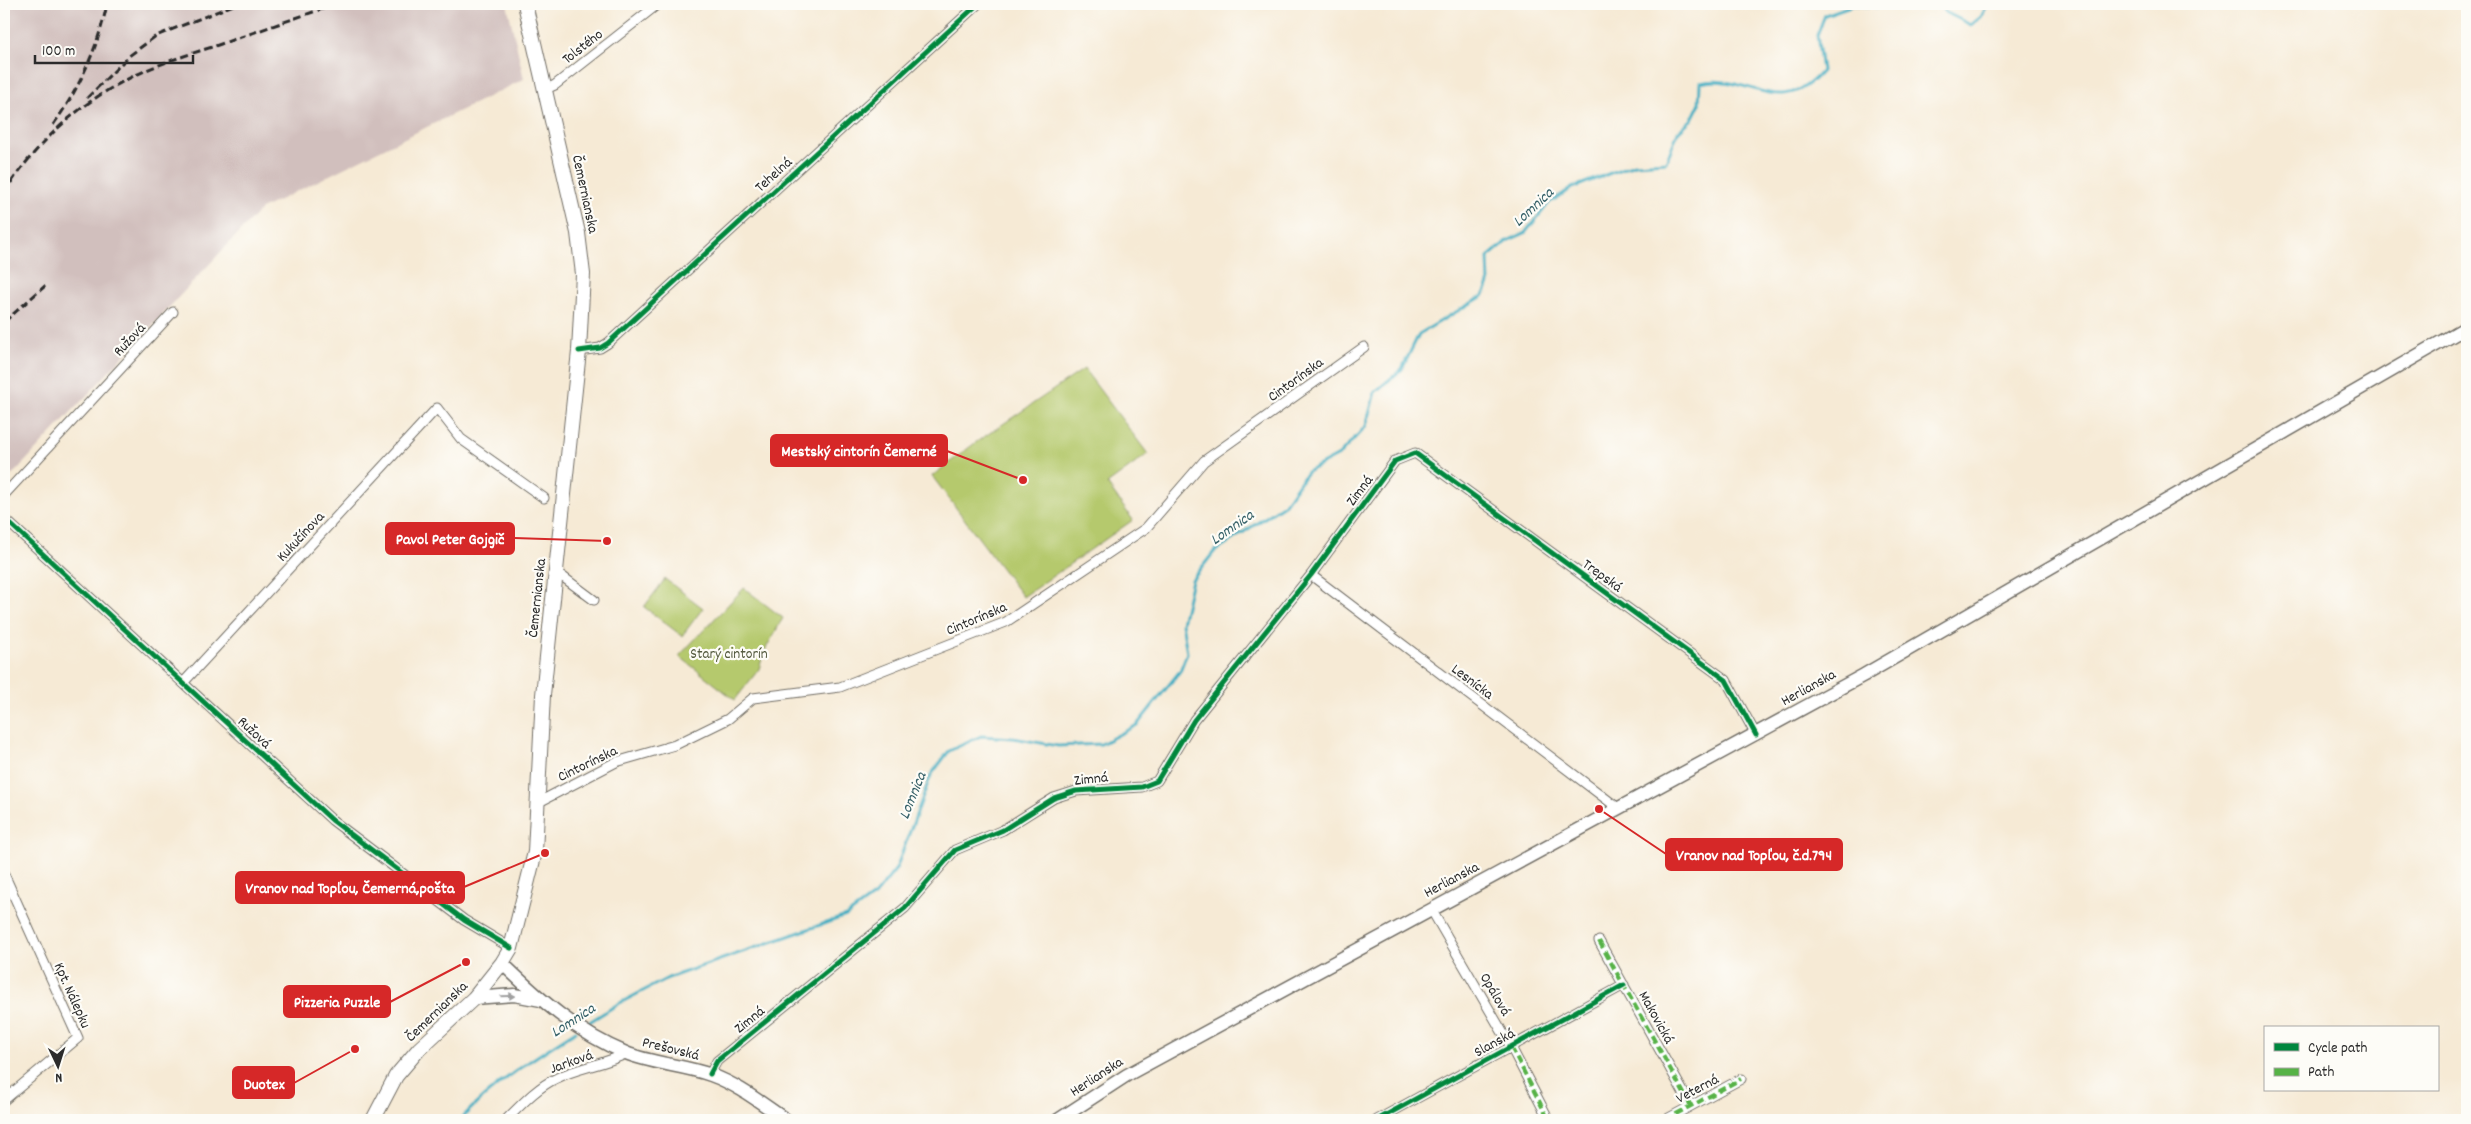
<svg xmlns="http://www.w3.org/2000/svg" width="2471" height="1124" viewBox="0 0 2471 1124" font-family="Dekko,sans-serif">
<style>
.industrial{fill:#d1bfbd}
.green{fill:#b5c96d;stroke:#707a4c}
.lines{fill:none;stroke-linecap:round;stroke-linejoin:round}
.stream{stroke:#45afc3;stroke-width:3}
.street-casing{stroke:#726e66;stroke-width:11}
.secondary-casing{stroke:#726e66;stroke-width:15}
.primary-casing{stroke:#726e66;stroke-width:16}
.street{stroke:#fff;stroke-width:9}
.secondary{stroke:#fff;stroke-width:12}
.primary{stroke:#fff;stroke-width:14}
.rail{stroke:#2b2b2b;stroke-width:3;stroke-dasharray:8 4;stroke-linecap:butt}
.quiet{stroke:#56b246;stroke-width:4;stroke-dasharray:8 4;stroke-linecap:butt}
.cycleway-casing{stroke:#fdfcf7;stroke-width:8}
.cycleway{stroke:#00873e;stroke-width:5}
.oneway{fill:#a0a0a0}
.labels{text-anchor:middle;stroke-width:4.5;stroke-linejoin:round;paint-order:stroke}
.street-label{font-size:15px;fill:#2b2b2b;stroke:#fdfcf7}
.park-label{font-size:15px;fill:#545a3f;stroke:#fdfcf7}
.water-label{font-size:16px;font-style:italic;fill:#356068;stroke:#fdfcf7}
.leader{fill:none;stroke:#d62828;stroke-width:2}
.callout-dot{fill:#d62828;stroke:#fdfcf7;stroke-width:2}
.callout{fill:#d62828;stroke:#d62828;stroke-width:2}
.callout-label{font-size:16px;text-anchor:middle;font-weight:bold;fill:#fff}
</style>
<rect width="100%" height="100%" fill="#fdfcf7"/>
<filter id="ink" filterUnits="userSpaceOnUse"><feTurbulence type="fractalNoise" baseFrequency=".02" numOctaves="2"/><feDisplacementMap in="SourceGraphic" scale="10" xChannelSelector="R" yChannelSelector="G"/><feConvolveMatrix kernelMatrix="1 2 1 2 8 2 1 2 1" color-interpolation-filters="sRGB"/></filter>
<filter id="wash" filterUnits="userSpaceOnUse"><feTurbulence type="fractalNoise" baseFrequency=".0096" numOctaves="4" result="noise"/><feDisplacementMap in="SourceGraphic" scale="20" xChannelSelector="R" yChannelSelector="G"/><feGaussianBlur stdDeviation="1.12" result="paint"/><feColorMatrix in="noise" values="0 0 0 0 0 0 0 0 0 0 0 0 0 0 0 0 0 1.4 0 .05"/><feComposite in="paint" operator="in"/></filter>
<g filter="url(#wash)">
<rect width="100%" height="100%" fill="#f6ead5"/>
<path class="industrial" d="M4 4H507L524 79 261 209 17 470 4 481Z"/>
<path class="green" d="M1084 369 1148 454 1107 484 1133 520 1023 597 932 476 975 443Z
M665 579 703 608 682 636 644 607Z
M744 588 783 618 764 652 759 669 735 700 679 656Z"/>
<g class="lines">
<path class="stream" d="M1939 4 1945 12 1971 25 1981 17 1988 4
M583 1026 618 1004 668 978 846 916 875 895 896 869 931 775 949 751 981 736 1013 738 1058 746 1101 744 1137 725 1180 671 1187 653 1182 623 1192 580 1214 552 1284 505 1307 472 1339 455 1366 426 1375 392 1402 369 1419 334 1483 296 1489 284 1488 257 1507 241 1525 233 1549 203 1572 188 1634 164 1666 162 1678 132 1692 119 1699 105 1700 83C1748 72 1780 121 1822 71L1817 35 1825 15 1853 5 1877 7 1884 4
M460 1120C493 1084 535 1057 576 1031"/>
</g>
</g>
<g filter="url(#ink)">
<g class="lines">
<defs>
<path id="street" d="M546 89 555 85 658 4
M579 351 600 348 608 343 978 4
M4 495 173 312
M4 511 6 520 332 820 464 920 511 948
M555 571 594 600
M1311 575 1618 808
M183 683 437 408 461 439 544 498
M539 802 616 762 675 745 728 719 753 698 840 687 1006 622 1146 528 1204 461 1364 347
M4 874 78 1038 4 1100
M1431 909 1511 1047 1549 1120
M1599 941 1691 1106
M710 1074 717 1061 905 908 955 850 1003 830 1054 798 1076 791 1142 787 1157 781 1194 720 1311 575 1395 461 1415 453 1726 680 1756 735
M506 1120C521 1105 537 1087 557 1078 579 1067 604 1065 627 1053
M1377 1120 1624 985
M1665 1120 1741 1079"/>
<path id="secondary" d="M502 963C539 999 577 1033 626 1053 653 1064 684 1065 711 1075 739 1085 762 1104 786 1120
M474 998 514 995 541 1000
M1058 1120 1127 1075 1864 675 2467 327"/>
<path id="primary" d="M373 1120 396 1076 419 1049 474 998 502 963 511 948 535 852 543 695 579 351 583 274 578 233 525 4"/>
</defs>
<use href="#street" class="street-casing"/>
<use href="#secondary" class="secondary-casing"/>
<use href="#primary" class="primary-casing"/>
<use href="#street" class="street"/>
<use href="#secondary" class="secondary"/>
<use href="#primary" class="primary"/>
<path class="rail" d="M87 98 129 56 156 36 236 4
M53 125C79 89 98 48 107 4
M4 193C37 142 81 101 136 75 162 62 191 54 218 45 258 31 298 17 337 4
M4 322 45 286"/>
<path class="quiet" d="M1599 941 1691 1106
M1511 1047 1549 1120
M1665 1120 1741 1079"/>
<defs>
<path id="cycleway" d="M579 351 600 348 608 343 978 4
M4 511 6 520 332 820 464 920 511 948
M710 1074 717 1061 905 908 955 850 1003 830 1054 798 1076 791 1142 787 1157 781 1194 720 1311 575 1395 461 1415 453 1726 680 1756 735
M1377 1120 1624 985"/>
</defs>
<use href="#cycleway" class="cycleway-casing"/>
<use href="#cycleway" class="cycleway"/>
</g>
<defs><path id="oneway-solid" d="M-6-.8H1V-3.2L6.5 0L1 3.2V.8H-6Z" transform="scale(1.25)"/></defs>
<use class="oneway" href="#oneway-solid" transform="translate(508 996) rotate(-1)"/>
</g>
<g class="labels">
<g class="street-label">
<text transform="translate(582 46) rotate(-38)" y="5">Tolstého</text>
<text transform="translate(773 174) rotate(-42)" y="5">Tehelná</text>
<text transform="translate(586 194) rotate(78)" y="5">Čemernianska</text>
<text transform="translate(129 339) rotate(-47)" y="5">Ružová</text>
<text transform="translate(1295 379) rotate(-36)" y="5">Cintorínska</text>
<text transform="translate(1359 490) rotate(-53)" y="5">Zimná</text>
<text transform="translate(300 536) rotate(-47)" y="5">Kukučínova</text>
<text transform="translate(1603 575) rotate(36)" y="5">Trepská</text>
<text transform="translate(536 598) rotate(-84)" y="5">Čemernianska</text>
<text transform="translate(976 618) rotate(-23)" y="5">Cintorínska</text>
<text transform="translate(1473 681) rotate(37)" y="5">Lesnícka</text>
<text transform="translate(1808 687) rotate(-29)" y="5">Herlianska</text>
<text transform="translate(255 732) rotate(43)" y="5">Ružová</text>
<text transform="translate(587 763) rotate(-26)" y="5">Cintorínska</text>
<text transform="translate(1091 778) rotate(-6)" y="5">Zimná</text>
<text transform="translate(1451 879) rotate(-28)" y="5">Herlianska</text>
<text transform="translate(1496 994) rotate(60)" y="5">Opálová</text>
<text transform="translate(73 995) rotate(66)" y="5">Kpt. Nálepku</text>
<text transform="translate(436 1011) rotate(-44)" y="5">Čemernianska</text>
<text transform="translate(1657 1017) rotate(61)" y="5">Makovická</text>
<text transform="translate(749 1019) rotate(-39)" y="5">Zimná</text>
<text transform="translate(1494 1042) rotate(-29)" y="5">Slanská</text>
<text transform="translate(671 1048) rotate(14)" y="5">Prešovská</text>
<text transform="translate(571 1061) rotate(-20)" y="5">Jarková</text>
<text transform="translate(1096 1076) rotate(-33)" y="5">Herlianska</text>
<text transform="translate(1697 1088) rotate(-28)" y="5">Veterná</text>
</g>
<g class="park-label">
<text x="729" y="658">Starý cintorín</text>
</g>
<g class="water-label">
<text transform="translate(1532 206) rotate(-43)" y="6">Lomnica</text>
<text transform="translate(1231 526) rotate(-35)" y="6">Lomnica</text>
<text transform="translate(911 795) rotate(-68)" y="6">Lomnica</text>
<text transform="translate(572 1019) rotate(-33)" y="6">Lomnica</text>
</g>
</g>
<path class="leader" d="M1023 480L947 451M607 541L514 538M1599 809L1666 854M545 853L464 887M466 962L390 1002M355 1049L294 1083"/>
<g class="callout-dot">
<circle cx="1023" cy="480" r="5"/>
<circle cx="607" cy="541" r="5"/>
<circle cx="1599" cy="809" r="5"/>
<circle cx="545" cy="853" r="5"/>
<circle cx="466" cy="962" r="5"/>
<circle cx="355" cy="1049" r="5"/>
</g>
<g class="callout">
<rect x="771" y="435" width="176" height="31" rx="5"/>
<rect x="386" y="523" width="128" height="31" rx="5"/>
<rect x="1666" y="839" width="176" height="31" rx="5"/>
<rect x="236" y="872" width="228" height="31" rx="5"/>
<rect x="284" y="986" width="106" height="31" rx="5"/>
<rect x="233" y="1067" width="61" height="31" rx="5"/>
</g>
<g class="callout-label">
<text x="859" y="456">Mestský cintorín Čemerné</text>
<text x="450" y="544">Pavol Peter Gojgič</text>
<text x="1754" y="860">Vranov nad Topľou, č.d.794</text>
<text x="350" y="893">Vranov nad Topľou, Čemerná,pošta</text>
<text x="337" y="1007">Pizzeria Puzzle</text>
<text x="264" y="1089">Duotex</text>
</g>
<rect width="2471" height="1124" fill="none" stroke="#fdfcf7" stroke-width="20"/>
<rect x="2264" y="1026" width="175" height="65" fill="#fdfcf7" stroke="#a9a8a5"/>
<rect x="2274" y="1043" width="25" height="8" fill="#00873e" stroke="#a9a8a5"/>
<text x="2308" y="1052" font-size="15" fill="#2b2b2b">Cycle path</text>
<rect x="2274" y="1068" width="25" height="8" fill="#56b246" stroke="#a9a8a5"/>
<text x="2308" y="1076" font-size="15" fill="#2b2b2b">Path</text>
<g transform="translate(58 1066) rotate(176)" stroke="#fdfcf7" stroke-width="4" paint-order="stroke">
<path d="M0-4L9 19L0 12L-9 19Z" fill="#2b2b2b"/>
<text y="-8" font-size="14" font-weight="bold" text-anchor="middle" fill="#2b2b2b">N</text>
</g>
<path d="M35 55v8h158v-8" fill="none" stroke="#2b2b2b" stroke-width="2.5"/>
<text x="42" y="55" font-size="15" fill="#2b2b2b" stroke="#fdfcf7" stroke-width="4" paint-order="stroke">100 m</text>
</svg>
